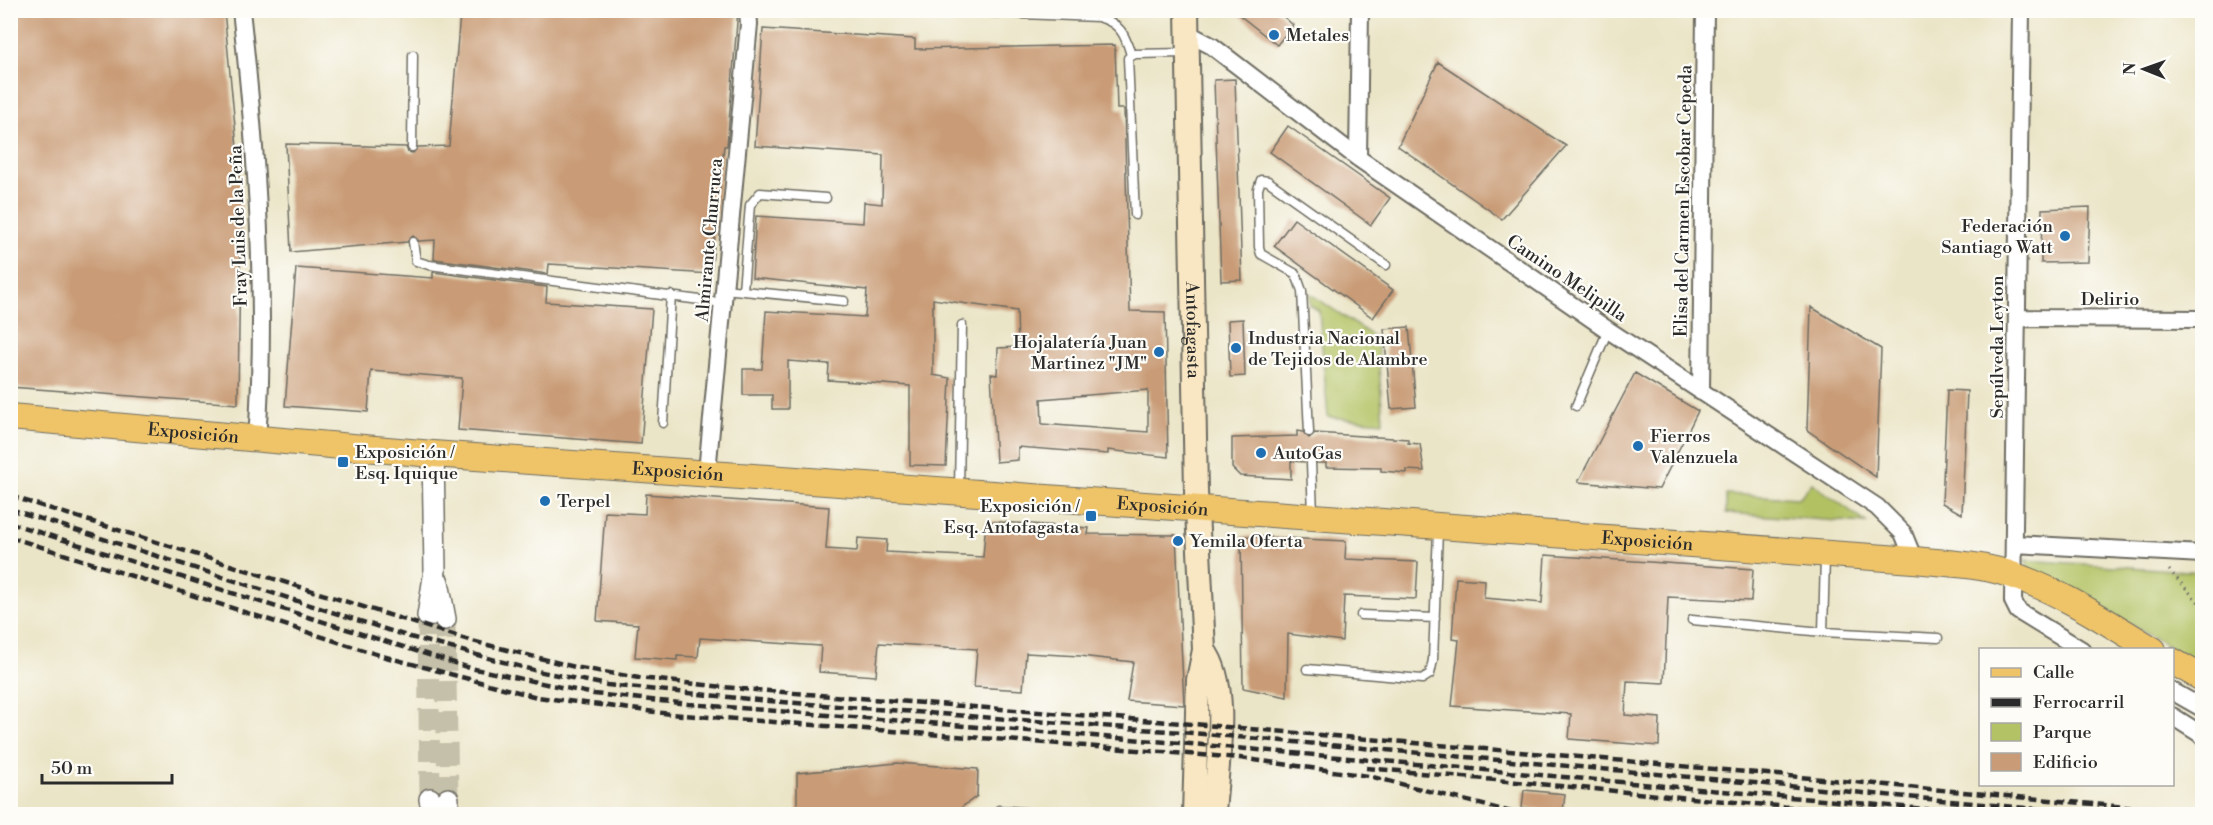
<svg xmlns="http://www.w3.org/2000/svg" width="2213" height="825" viewBox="0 0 2213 825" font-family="'Libre Bodoni',serif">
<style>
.green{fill:#b2c264;stroke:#6e7648;stroke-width:1.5}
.building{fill:#c99c77;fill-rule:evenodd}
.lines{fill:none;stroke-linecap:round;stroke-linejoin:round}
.tertiary-tunnel{stroke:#c5c0a9;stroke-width:21;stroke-dasharray:21 10;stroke-linecap:butt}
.service-casing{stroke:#6e6c62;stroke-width:11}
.minor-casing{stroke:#6e6c62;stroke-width:20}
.tertiary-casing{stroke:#6e6c62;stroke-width:24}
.secondary-casing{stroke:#6e6c62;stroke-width:26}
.primary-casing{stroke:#6e6c62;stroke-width:28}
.path{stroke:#6e6c62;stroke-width:3;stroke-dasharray:1.5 4.5;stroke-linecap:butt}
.service{stroke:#fff;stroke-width:8}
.minor{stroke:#fff;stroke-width:16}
.tertiary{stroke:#fff;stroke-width:21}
.secondary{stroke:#f9e7c3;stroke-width:22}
.primary{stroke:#efc469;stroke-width:26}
.rail{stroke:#2b2b2b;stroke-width:4.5;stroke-dasharray:9 4.5;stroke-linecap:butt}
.poi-dot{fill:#1f6fb2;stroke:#fdfcf7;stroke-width:2}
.labels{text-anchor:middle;stroke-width:4.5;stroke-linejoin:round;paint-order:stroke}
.poi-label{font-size:18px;fill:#2b2b2b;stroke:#fdfcf7;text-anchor:start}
.street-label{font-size:18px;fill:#2b2b2b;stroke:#fdfcf7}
</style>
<rect width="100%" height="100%" fill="#fdfcf7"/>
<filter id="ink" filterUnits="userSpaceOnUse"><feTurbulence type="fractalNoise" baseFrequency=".0167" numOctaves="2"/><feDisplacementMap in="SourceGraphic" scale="12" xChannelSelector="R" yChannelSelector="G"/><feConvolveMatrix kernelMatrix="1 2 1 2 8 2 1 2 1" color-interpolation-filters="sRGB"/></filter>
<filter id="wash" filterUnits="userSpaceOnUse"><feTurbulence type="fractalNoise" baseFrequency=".008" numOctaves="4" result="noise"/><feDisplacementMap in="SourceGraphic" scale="24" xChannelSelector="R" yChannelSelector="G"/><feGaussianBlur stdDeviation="1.35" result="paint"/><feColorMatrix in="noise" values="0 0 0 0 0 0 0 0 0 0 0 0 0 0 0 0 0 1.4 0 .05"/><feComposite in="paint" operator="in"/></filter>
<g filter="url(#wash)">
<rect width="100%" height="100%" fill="#ebe5c8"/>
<path class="green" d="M1309 293 1377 339 1383 422 1328 417 1319 311 1310 305Z
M1812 483 1867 523 1726 513V494L1799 498Z
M2025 560 2202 572V666L2070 589 2030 571Z"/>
<g id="blocks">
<path class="building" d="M10 10H224L241 190 242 253H240L238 404 10 387Z
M556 10H738L727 146H724L711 274 549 264 548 274 434 259 435 240 419 241 413 236 407 242 291 252 286 144 406 147 408 152 413 153 418 147 449 146 460 13Z
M1233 10H1276L1293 25 1277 45Z
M763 29 915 39V49L1115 45 1117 109H1124L1130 311 1165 312 1168 457 1108 450V454L1018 447V460L996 462 991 374 997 375 998 348 1018 347 1017 311 933 299V375L950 378 946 466 910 465V386L828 380 829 364 788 361V409H772V395H743V369H762L766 311 865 317 867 290 752 278 756 216 863 223 864 202 882 204 883 155 755 146ZM1148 390V432L1042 424 1041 399Z
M1438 62 1566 146 1502 219 1398 146Z
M1235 79 1242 280 1221 281 1214 80Z
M1288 126 1390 198 1371 225 1270 152Z
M2090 207 2088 262 2041 263 2042 209Z
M1294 219 1393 290 1373 318 1274 246Z
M296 268 433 278V272L547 287 546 302 652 309 641 444 458 430 462 378 371 371 368 412 285 406Z
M1811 307 1881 349 1876 477 1807 430Z
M1243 319 1245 376 1230 377 1228 320Z
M1409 327 1416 407 1391 409 1384 329Z
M1635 373 1698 411 1659 489 1578 482Z
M1947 390 1967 391 1962 514 1942 503Z
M1297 431 1303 432 1309 438 1315 433 1408 439V443L1420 444 1424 471 1407 470V473L1381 471V468L1326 467V463H1317L1311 456 1305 462 1291 461V479L1240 476 1232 468V438L1297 436Z
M646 494 829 507 826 549 857 551 858 538 887 540 886 552 983 557 986 521 1089 528 1088 534 1176 535 1184 705 1127 701 1133 662 1080 656 1026 653 1023 690 974 687 977 649 879 643 876 676 819 672 821 646 700 638 698 657 677 656V660L635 657 638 624 597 621 605 512 645 514Z
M1241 536 1346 541 1345 559 1418 562 1416 599 1344 596 1342 641 1288 634 1287 697 1243 688Z
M1545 555 1753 569 1751 601 1668 597 1664 683 1627 681 1625 715 1660 718 1659 746 1569 739 1571 714 1452 706 1459 640 1452 639 1456 578 1485 580 1484 598 1542 603Z
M897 763 978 769 977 796 955 812 797 814V773Z
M1524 790 1565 794 1563 812 1522 808Z"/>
</g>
</g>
<g filter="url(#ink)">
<use href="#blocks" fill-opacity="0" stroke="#6e6c62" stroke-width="1.5"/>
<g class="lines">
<path class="tertiary-tunnel" d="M428 616 430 799
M445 619 448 799"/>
<defs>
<path id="service" d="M925 10 1098 17C1120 23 1125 34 1131 55
M412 147 413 55
M1135 215 1128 58 1135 54 1185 53
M413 242 416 261 429 265 723 303
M724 289 844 301
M743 290 750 205 760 193 826 198
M1576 406 1608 330
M663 423 671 295
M1309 432 1302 291 1296 274 1261 254 1259 247 1258 189 1261 180 1268 181 1386 265
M1311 462 1313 514
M959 488 962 325
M1825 557 1823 632 1938 638
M1361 615 1435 618
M1692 620 1823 632
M1307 669 1422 679 1430 674 1433 660 1438 530
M999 810 1046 814"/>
<path id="minor" d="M241 10C257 153 267 297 257 440
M2021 10 2013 601 2018 611 2082 650
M1187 33 1212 46 1358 158 1608 330 1877 507 1903 533 1914 560
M1358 158 1360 10
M2017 318 2202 319
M1701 392 1705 10
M707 472 749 24 748 10
M2015 544 2202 554
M2172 691 2202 708
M2172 716 2202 735"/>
<path id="tertiary" d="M438 582 445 619
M428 616 435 570 433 454
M430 799 433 814
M447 814 448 799"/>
<g id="secondary">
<path id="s1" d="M1187 10 1196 491 1204 650 1198 680 1194 814"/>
<path d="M1204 650C1232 687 1216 769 1214 814"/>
</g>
<g id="primary">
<path id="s2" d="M10 417 433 454 1914 560C1944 563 1976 564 2006 573 2057 589 2107 622 2153 650"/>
<path d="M2172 661 2202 678"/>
</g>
</defs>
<use href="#service" class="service-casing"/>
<use href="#minor" class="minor-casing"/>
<use href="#tertiary" class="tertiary-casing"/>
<use href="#secondary" class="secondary-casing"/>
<use href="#primary" class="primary-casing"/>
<path class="path" d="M2169 570 2202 606"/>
<use href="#service" class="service"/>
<use href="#minor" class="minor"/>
<use href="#tertiary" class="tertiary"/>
<use href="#secondary" class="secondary"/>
<use href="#primary" class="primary"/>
<path class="rail" d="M10 496 472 641 575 667 639 678 743 689 1181 723 1626 761 2202 814
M10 509 410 637 537 671 607 685 769 701 1181 732 1636 772 2091 814
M10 523 470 668 594 694 689 704 1180 743 1981 814
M10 537 382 656 537 697 671 714 1240 758 1369 776 1519 814
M1366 768 1864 814"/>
</g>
</g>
<g class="poi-dot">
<circle cx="1274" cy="35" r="6"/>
<circle cx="2065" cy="236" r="6"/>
<circle cx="1236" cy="348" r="6"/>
<circle cx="1159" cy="352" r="6"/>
<circle cx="1638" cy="446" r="6"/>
<circle cx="1261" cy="453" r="6"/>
<rect x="337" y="456" width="12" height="12" rx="3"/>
<circle cx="545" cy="501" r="6"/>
<rect x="1085" y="510" width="12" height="12" rx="3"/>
<circle cx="1178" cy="541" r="6"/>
</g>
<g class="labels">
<g class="poi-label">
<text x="1286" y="41">Metales</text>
<text x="2053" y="232" text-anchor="end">Federación<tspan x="2053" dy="21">Santiago Watt</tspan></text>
<text x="1248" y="344">Industria Nacional<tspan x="1248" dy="21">de Tejidos de Alambre</tspan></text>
<text x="1147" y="348" text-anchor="end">Hojalatería Juan<tspan x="1147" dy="21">Martinez "JM"</tspan></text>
<text x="1650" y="442">Fierros<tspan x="1650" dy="21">Valenzuela</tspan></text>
<text x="355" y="458">Exposición /<tspan x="355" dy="21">Esq. Iquique</tspan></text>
<text x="1273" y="459">AutoGas</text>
<text x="557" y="507">Terpel</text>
<text x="1079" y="512" text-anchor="end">Exposición /<tspan x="1079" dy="21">Esq. Antofagasta</tspan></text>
<text x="1190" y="547">Yemila Oferta</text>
</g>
<g class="street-label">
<text transform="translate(1683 201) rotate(-89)" y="6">Elisa del Carmen Escobar Cepeda</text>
<text transform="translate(238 226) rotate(-92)" y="6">Fray Luis de la Peña</text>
<text transform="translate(709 240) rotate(-85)" y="6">Almirante Churruca</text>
<text transform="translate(1567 278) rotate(34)" y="6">Camino Melipilla</text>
<text x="2110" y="305">Delirio</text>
<text dy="6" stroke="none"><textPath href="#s1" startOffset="320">Antofagasta</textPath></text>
<text transform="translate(1997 347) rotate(-90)" y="6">Sepúlveda Leyton</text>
<text dy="6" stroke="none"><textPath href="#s2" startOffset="184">Exposición</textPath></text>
<text dy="6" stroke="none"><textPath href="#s2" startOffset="670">Exposición</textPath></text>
<text dy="6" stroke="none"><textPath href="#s2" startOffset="1156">Exposición</textPath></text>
<text dy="6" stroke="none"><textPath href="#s2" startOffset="1642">Exposición</textPath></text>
</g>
</g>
<rect width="2213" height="825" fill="none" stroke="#fdfcf7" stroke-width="36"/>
<rect x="1979" y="648" width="195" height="138" fill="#fdfcf7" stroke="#a9a8a5" stroke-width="1.5"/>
<rect x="1991" y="668" width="30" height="9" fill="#efc469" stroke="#a9a8a5" stroke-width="1.5"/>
<text x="2033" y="678" font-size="18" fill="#2b2b2b">Calle</text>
<rect x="1991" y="698" width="30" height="9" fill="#2b2b2b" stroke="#a9a8a5" stroke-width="1.5"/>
<text x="2033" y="708" font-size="18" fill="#2b2b2b">Ferrocarril</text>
<rect x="1991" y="723" width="30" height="18" fill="#b2c264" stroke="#a9a8a5" stroke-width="1.5"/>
<text x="2033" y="738" font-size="18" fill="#2b2b2b">Parque</text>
<rect x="1991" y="753" width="30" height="18" fill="#c99c77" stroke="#a9a8a5" stroke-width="1.5"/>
<text x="2033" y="768" font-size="18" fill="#2b2b2b">Edificio</text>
<g transform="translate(2144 69) rotate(271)" stroke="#fdfcf7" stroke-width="4.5" paint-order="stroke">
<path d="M0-4.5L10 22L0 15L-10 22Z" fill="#2b2b2b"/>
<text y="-9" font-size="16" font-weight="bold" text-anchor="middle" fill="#2b2b2b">N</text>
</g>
<path d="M42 774v9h130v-9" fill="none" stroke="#2b2b2b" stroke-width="3"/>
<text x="51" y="774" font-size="18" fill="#2b2b2b" stroke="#fdfcf7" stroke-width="4.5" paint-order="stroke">50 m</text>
</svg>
